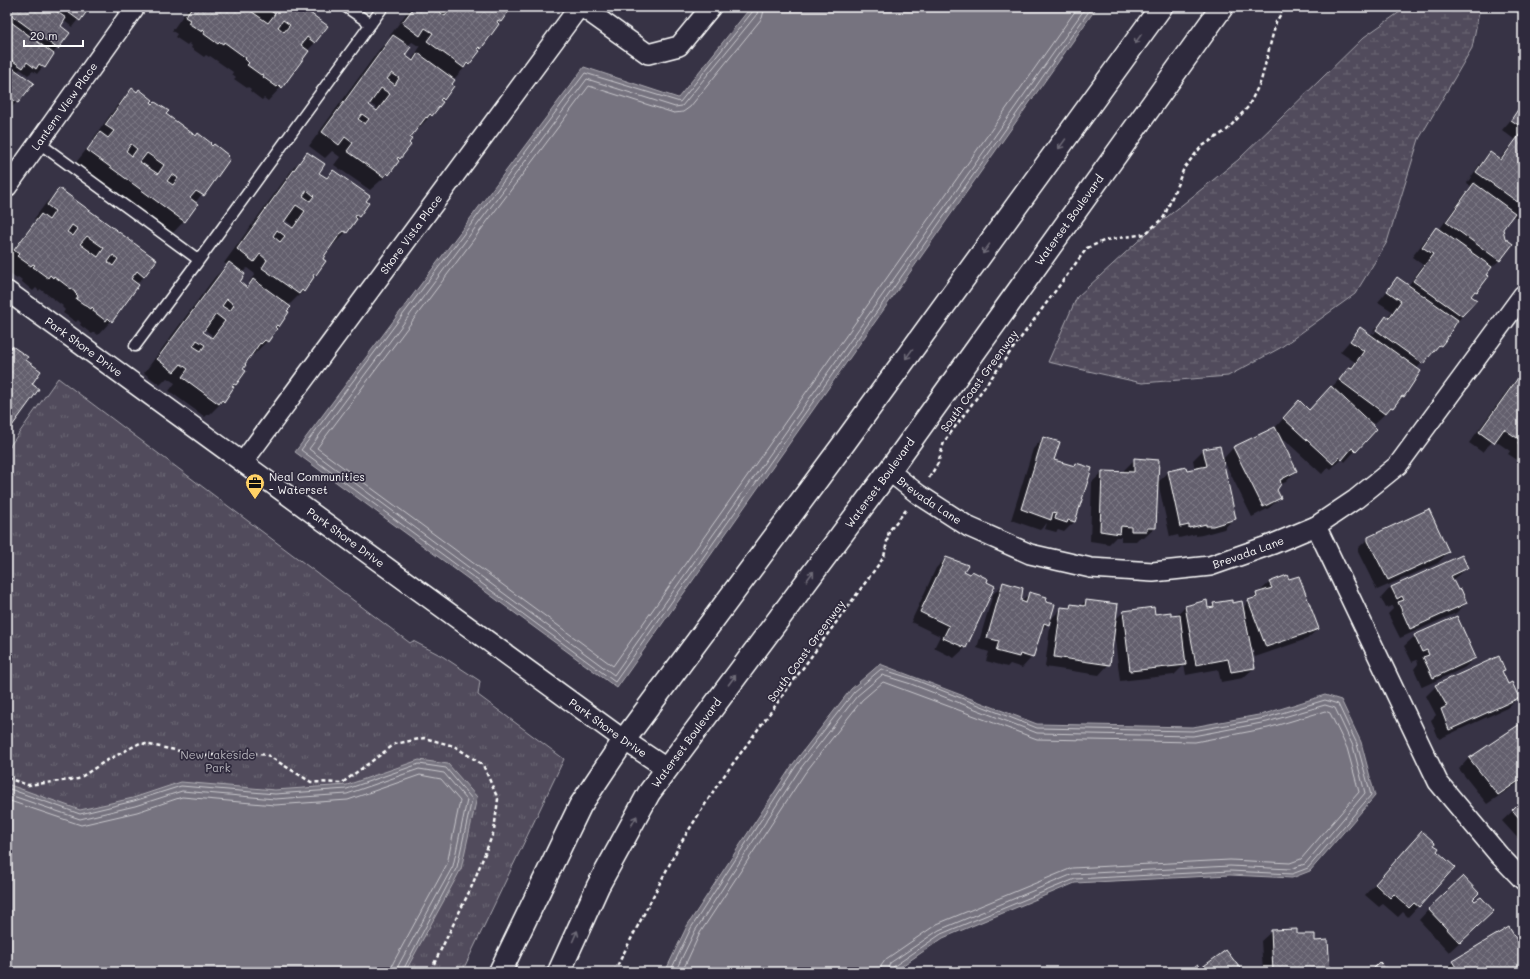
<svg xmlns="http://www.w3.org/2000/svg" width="1530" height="979" viewBox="0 0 1530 979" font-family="Mali,sans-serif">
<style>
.grass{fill:url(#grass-tufts);stroke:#a8a6ae}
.wetland{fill:url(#wetland-marsh);stroke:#a8a6ae}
.water{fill:#76737f;stroke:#adabb2}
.shadow{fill:#0007;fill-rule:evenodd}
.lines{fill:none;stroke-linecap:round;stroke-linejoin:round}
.shore{stroke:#c8c7cc;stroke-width:1}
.building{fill:url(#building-cross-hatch);stroke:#fff;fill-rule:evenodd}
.service-casing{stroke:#fff;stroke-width:13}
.minor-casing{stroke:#fff;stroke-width:22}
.tertiary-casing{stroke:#fff;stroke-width:25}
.path{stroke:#fff;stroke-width:2.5;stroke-dasharray:4 3;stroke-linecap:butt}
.service{stroke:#2f2a3d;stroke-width:10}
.minor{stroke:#2f2a3d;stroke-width:19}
.tertiary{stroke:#2f2a3d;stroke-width:22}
.oneway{stroke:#6d6a77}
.labels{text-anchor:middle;stroke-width:3.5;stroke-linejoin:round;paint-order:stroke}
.street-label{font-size:11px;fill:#fff;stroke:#2f2a3d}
.poi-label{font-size:11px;fill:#fff;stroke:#2f2a3d;text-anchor:start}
.park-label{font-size:11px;fill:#b9b7be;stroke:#2f2a3d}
</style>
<defs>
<pattern id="grass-tufts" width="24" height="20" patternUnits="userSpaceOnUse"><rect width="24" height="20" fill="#514c5c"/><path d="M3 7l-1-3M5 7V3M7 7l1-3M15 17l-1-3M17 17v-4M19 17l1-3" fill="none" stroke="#6b6774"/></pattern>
<pattern id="wetland-marsh" width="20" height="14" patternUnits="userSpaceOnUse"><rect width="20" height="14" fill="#514c5c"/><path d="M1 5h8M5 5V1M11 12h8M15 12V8" fill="none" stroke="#6b6774"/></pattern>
<pattern id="building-cross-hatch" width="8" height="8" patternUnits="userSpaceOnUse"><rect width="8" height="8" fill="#635f6d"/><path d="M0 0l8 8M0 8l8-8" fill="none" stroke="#7a7783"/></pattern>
</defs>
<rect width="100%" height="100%" fill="#373345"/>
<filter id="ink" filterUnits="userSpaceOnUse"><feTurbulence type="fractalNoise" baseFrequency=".025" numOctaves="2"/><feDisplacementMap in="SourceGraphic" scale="8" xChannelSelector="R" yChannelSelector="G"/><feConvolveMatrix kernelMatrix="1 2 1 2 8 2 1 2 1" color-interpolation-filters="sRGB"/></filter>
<g filter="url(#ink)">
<path class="grass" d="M58 378 410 643 413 641 442 656 480 681 478 695 564 759 462 972H7V450Z"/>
<path class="wetland" d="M1407 7H1480L1472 48 1419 139 1387 242 1355 294 1280 348 1228 376 1142 383 1048 362 1077 297 1147 233 1238 160 1364 37Z"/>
<path class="water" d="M751 7H1097L617 688 295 452 584 67 678 98Z
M880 664 1037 724 1193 727 1264 714 1325 695 1341 700 1361 742 1375 796 1310 871 1292 878 1230 875 1075 883 943 938 893 972H665L687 926 793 764 851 689Z
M419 760 448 764 477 797 461 869 405 972H7V784L80 810 133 798 181 782 275 790 347 785Z"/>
<path class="shadow" d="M7 7H88L72 27 63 20 59 26 69 33 37 74 33 71 28 75 20 69 17 72V102L10 109 7 107Z
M189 7H300L315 43 307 51 281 87 268 101 264 98 262 100 250 91 251 89 248 87 247 88 234 79 236 77 232 74 233 72 210 56 209 57 206 55 204 57 191 48 192 46 189 43 187 45 175 37 177 34 172 31Z
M411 7 509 8 468 64 455 78H452L443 99 431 115 418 129 416 128 409 138 399 158 388 174 370 190 334 165 340 157 332 151 325 158 309 146 379 50 391 38 389 37ZM412 42 420 47 411 61 404 56 408 46ZM369 103 377 108 375 111 367 105Z
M650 7H657L654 10Z
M132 90 229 159 195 203 184 221 171 235 74 165 94 140 93 139 119 103Z
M1522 107 1523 108V219L1521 222 1512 215 1502 229 1500 260 1488 270 1485 275 1487 277 1471 297 1462 316 1440 345 1417 368 1420 371 1403 397 1374 424 1363 418 1355 451 1345 462 1342 458 1331 469 1328 467 1322 474 1277 433 1296 471 1286 482 1279 485 1276 490 1280 498 1269 508 1252 517 1223 459 1233 448 1274 429 1289 412 1309 411 1350 368 1355 362 1340 352 1361 328 1370 335 1387 318 1392 311 1378 302 1398 278 1408 286 1423 265 1412 257 1426 239 1436 228 1439 230 1464 195 1472 187 1467 183 1480 164 1490 154 1499 160 1515 140 1502 130ZM1376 327H1379L1374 334 1372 333Z
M308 153 318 173 326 178 333 171 358 216 346 232 332 246 331 245 322 260 324 262 303 291 289 305H287L278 326 267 341 253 355 251 354 242 369 245 371 223 401 209 415 208 414 205 417 169 391 175 383 167 378 160 385 144 373 215 277 227 265 224 263 294 167ZM284 219 292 225 290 228 282 222ZM247 268 255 274 249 282 251 283 246 288 238 282 242 273ZM204 329 212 335 210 338 202 332Z
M59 190 144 277 136 284 111 321 98 335 94 332 92 334 80 325 81 323 78 320 76 322 63 313 65 310 62 307 63 306 40 289 39 291 36 288 33 291 21 281 22 280 18 277 17 279 7 272V257L36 221 34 219 46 203Z
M1523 373V462L1522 463 1508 454 1510 451 1494 440 1482 452 1469 443 1513 383Z
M1043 438 1053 460 1074 467 1076 464 1091 468 1074 522 1064 532 1058 530 1056 532 1045 529 1047 523 1040 530 1011 520 1033 449Z
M1203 450 1234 518 1224 529 1202 535 1196 536V534L1179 538 1178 535 1170 537 1158 482 1169 472 1195 470 1193 460Z
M1135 459 1155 528 1144 538H1139L1136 541H1121V537H1116L1109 544 1090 541 1092 482 1103 472 1124 473V470Z
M1369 538 1448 552 1438 563 1377 590 1358 552V548Z
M946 558 963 572 969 575 972 572 994 586 965 648 954 658 934 648 940 636 911 622 936 568Z
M1467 568 1452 580 1457 591 1466 603 1456 613 1400 638 1388 614 1393 609 1392 606 1386 608 1381 598 1391 587Z
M1270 582 1318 629 1307 639 1255 657 1250 642 1254 668 1243 678 1221 682 1218 669 1186 675 1184 665 1174 675 1120 681 1114 632 1109 664 1099 675 1045 667 1051 619 1062 608 1067 609 1071 605 1080 606 1086 601 1115 620 1123 612 1175 617 1185 606 1208 609 1214 604H1232L1242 608Z
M1004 583 1019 603 1030 593 1045 602 1048 624 1040 632 1032 657 1022 668 1010 664 1007 667 986 661 989 652 977 648 993 594Z
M1415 636 1475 658 1464 668 1422 687 1414 669 1418 664 1417 660 1412 662 1404 646Z
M1504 669 1502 672 1508 685 1518 698 1507 708 1439 739 1431 720 1436 715 1426 696 1436 686Z
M1523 723V780L1487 804 1459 769 1469 758Z
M1523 801V844L1502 821Z
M1412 843 1433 845 1435 851 1454 867 1408 917 1403 912 1398 917 1383 904 1379 907 1365 895Z
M1472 899 1475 903 1482 921 1449 952 1419 920 1429 909Z
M1272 931 1296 935 1314 942 1329 972H1263L1261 941Z
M1523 948V972H1443L1453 962 1519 951Z"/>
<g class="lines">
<path class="shore" d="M754 7 753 11 680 102 585 73 301 450 615 682 1092 7
M759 7 757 14 682 106 675 107 587 79 309 449 614 675 1086 7
M765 7 762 18 690 107 683 112 674 113 589 86 317 448 613 666 1078 7
M7 788 80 814 134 801 181 786 275 794 347 789 419 764 446 768 472 799 457 867 402 972
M7 794 80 819 135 806 182 791 275 799 347 794 419 769 444 773 467 800 453 866 398 966 397 972
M7 800 81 825 137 812 182 797 275 805 348 800 420 775 441 779 460 801 447 864 393 963 391 972
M670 972 691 928 796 766 854 692 881 669 913 679 1037 728 1193 731 1265 718 1325 700 1338 704 1357 744 1371 795 1308 868 1292 874 1230 871 1075 879 941 934 893 967 892 972
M675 972 695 931 800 769 857 696 882 675 911 684 1037 733 1193 736 1267 722 1325 705 1335 708 1353 746 1365 793 1305 864 1290 869 1230 866 1073 874 939 930 890 963 887 972
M682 972 700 933 805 773 862 700 883 682 1037 739 1195 742 1268 728 1325 711 1330 713 1347 748 1359 792 1301 859 1290 863 1230 860 1072 868 937 924 886 959 881 966V972"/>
</g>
<path class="building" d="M7 7H50L66 18 61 26 70 33 58 49 7 12Z
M61 7H90L80 21Z
M192 7H254L251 11 268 23 275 14 265 7H302L328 26 315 43 307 37 301 45 309 51 282 88 279 85 277 87 263 77 264 75 262 74 261 75 247 65 249 63 245 59 246 58 224 42 223 44 220 42 218 44 204 34 205 32 203 30 202 32 188 23 190 20 185 17ZM283 20 290 25 284 32 278 27Z
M414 7H440L438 11 445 16 452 7 511 8 501 22 498 20 497 22 499 24 481 49 479 47 477 49 480 51 469 65 467 63 464 68 427 41 433 33 425 28 420 36 402 23Z
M7 19 54 54 45 68 39 64 36 69 27 62 23 68 7 57Z
M393 35 411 47 405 55 413 61 418 53 455 80 452 84 454 86 444 100 442 98 440 100 443 102 432 116 430 114 427 118 426 117 410 138 412 139 409 143 411 145 400 159 398 157 397 159 399 161 389 175 387 173 384 177 347 151 353 143 345 137 339 145 322 132ZM392 73 399 78 395 85 387 79ZM381 88 390 94 377 111 369 105ZM362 114 369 119 365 124 358 119Z
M7 64 34 83 18 103 7 96Z
M132 88 137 92 139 89 153 100 151 102 153 104 155 102 169 111 166 114 196 136 198 133 211 143 210 144 212 146 214 144 228 155 227 156 230 159 204 196 196 191 190 198 198 204 185 222 87 150 100 132 108 138 114 131 105 125ZM131 144 137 149 132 156 126 151ZM147 153 164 165 158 174 140 162ZM172 174 178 178 173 185 167 181Z
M1521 105 1523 107V128L1511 120Z
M1520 134 1523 136V206L1476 172 1490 152 1501 160Z
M307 152 325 164 319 173 327 178 333 170 370 196 366 201 369 203 359 217 356 215 355 217 357 219 347 233 344 231 340 234 325 255 323 259 326 261 316 275 314 274 313 276 314 277 304 292 302 290 299 294 262 268 267 260 260 254 254 262 237 249ZM307 190 314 196 310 201 303 196ZM296 205 305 211 293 228 284 222ZM277 230 285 236 280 242 273 236Z
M1474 183 1515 213 1503 229 1505 238 1513 244 1500 261 1446 222Z
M59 188 157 260 144 277 137 271 131 279 139 285 112 322 108 318 106 321 93 311 94 309 92 307 91 309 76 299 78 296 75 293V292L54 276 53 278 50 275 48 278 33 267 35 265 33 264 31 266 17 256 19 254 14 250 41 214 49 220 55 211 47 205ZM72 225 78 229 73 236 67 232ZM87 236 104 248 98 257 80 244ZM113 255 118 259 113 266 108 262Z
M1436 227 1492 267 1486 275 1489 276 1477 292 1475 291 1471 296 1477 300 1462 316 1413 281 1433 254 1422 247Z
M229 262 245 274 240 282 247 288 253 279 291 307 287 311 289 312 279 327 277 325 275 327 277 329 268 342 265 340 261 344 260 343 245 364 246 365 243 369 246 371 236 385 234 384 232 386 234 387 224 402 222 400 219 404 182 377 188 369 181 364 174 372 157 359ZM227 299 234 305 230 311 222 306ZM216 314 225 321 212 338 203 332ZM197 340 205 345 201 351 193 346Z
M1397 277 1458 320 1445 341 1441 346 1439 345 1423 364 1376 330 1386 316 1389 318 1401 301 1387 291Z
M1360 327 1421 371 1404 397 1402 396 1393 408 1391 407 1385 414 1339 380 1349 367 1352 368 1364 351 1350 341Z
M12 346 28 357 26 360 41 371 32 384 39 389 7 433V353Z
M1523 371V447L1518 443 1520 440 1504 429 1494 443 1479 432Z
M1331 386 1377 429 1356 452 1352 448 1342 460 1339 457 1333 464 1283 418 1299 400 1309 410Z
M1275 427 1297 471 1280 480 1281 484 1277 490 1281 498 1263 507 1233 447Z
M1043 437 1060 442 1054 460 1075 466 1076 463 1092 468 1075 522 1068 520 1067 523 1055 519 1056 513 1053 512 1051 520 1021 509Z
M1220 446 1236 519 1213 526H1206V524L1189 528V525L1180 527 1168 471 1186 467 1187 470 1207 466 1203 449Z
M1134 458 1159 460 1156 528H1147V531H1131V527L1121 526 1120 534 1100 531 1102 471 1134 472Z
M1429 509 1449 552 1388 580 1368 541V537Z
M1462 555 1468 568 1451 576 1458 590 1461 589 1467 603 1410 629 1398 602 1404 600 1402 596 1397 599 1391 587Z
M946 557 968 565 964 571 970 574 972 571 988 579 987 582 995 586 966 648 943 638 949 626 920 612Z
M1287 575 1289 579 1299 576 1319 629 1266 647 1248 600 1257 597 1256 593 1272 588 1269 582Z
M1003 582 1023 588 1021 601 1026 603 1029 592 1047 597 1046 602 1055 604 1049 625 1044 623 1033 658 1020 654 1019 657 996 651 999 641 987 638Z
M1086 600 1118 604 1110 665 1054 657 1061 607 1070 608 1071 604 1085 606Z
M1207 600 1208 608 1214 607 1213 603 1232 600V603L1242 601 1255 668 1231 672 1228 659 1196 665 1185 606Z
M1154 607 1155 614 1171 612V616L1180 615 1186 665 1130 671 1123 611Z
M1457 616 1476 658 1433 678 1423 657 1429 655 1427 650 1422 652 1414 635Z
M1499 656 1505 670 1502 671 1508 684 1512 682 1519 698 1449 730 1441 709 1447 706 1435 685Z
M1523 722V778L1498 795 1469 758Z
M1523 799V822L1512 810Z
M1422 831 1435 843 1434 845 1439 848 1437 851 1455 867 1419 907 1414 903 1409 908 1394 894 1390 898 1375 884Z
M1463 876 1479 893 1473 899 1475 901 1481 897 1494 911 1460 943 1428 909Z
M1509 927 1518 942 1519 949 1523 947V972H1459L1452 961Z
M1297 929V934H1315V941L1328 940 1330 972H1273L1271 930Z
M1226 950 1243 972H1187L1198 964 1201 968Z
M1380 962 1390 972H1370Z"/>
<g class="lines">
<defs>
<path id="service" d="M346 7 371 24
M39 143 199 260
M135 346 199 260 383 7"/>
<g id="minor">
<path d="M582 7 648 54 679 46 711 7"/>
<path id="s1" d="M7 187 135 7"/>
<path id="s2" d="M7 291 624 740 666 768"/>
<path id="s3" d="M243 462 579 7"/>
<path id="s4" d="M889 471 918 494 969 527 1030 554 1091 568 1153 572 1210 566 1273 544 1316 526 1356 499 1398 465 1523 295"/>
<path d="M1316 526 1438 782 1499 855 1523 880"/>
</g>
<g id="tertiary">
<path d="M500 972 580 806 624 740 845 442 1161 7"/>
<path id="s5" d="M559 972 598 886 649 793 889 471 1222 7"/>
</g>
</defs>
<use href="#service" class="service-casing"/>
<use href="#minor" class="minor-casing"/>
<use href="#tertiary" class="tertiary-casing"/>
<path class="path" d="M929 478 938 463 944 442 1087 248 1106 240 1145 234 1164 217 1184 168 1201 147 1227 130 1248 107 1261 81 1276 22 1285 7
M7 778 28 785 78 779 104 762 140 743 205 756 243 752 267 755 311 782 342 783 395 744 424 738 454 746 483 765 498 799 494 831 471 888 430 972
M614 972 680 844 718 784 884 557 889 531 906 510"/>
<use href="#service" class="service"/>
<use href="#minor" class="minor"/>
<use href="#tertiary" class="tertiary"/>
</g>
<defs><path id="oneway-shaft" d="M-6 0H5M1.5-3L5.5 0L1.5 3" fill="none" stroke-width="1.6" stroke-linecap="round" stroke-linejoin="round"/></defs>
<g class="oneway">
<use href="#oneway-shaft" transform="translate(1138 39) rotate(126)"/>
<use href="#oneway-shaft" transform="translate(1062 144) rotate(126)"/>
<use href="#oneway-shaft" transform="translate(986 249) rotate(126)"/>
<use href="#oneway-shaft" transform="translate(909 354) rotate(126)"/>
<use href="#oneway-shaft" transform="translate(810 576) rotate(-53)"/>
<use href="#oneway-shaft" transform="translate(732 680) rotate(-53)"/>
<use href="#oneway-shaft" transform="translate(634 821) rotate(-61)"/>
<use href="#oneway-shaft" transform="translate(575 936) rotate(-66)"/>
</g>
</g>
<defs>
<symbol id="office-pin" viewBox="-11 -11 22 30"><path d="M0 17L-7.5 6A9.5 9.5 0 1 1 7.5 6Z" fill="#ffd166" stroke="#2f2a3d"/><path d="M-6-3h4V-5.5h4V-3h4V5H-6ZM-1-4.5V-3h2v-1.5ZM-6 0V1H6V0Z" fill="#111"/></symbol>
</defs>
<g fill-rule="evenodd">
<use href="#office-pin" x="244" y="472" width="22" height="30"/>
</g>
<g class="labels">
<g class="street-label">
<text dy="4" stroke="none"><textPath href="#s1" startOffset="99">Lantern View Place</textPath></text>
<text dy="4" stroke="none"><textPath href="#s5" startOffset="911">Waterset Boulevard</textPath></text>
<text dy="4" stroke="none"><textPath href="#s3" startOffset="283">Shore Vista Place</textPath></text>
<text dy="4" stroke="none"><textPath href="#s2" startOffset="95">Park Shore Drive</textPath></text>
<text transform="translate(979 381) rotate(-54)" y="4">South Coast Greenway</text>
<text dy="4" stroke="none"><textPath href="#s5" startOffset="587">Waterset Boulevard</textPath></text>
<text dy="4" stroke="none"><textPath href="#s4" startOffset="50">Brevada Lane</textPath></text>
<text dy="4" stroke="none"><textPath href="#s2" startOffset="419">Park Shore Drive</textPath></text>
<text dy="4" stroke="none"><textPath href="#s4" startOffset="387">Brevada Lane</textPath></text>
<text transform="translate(806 651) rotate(-54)" y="4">South Coast Greenway</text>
<text dy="4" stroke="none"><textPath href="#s2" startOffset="743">Park Shore Drive</textPath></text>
<text dy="4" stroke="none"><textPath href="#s5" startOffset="263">Waterset Boulevard</textPath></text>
</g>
<g class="poi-label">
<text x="269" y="481">Neal Communities<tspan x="269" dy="13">- Waterset</tspan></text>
</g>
<g class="park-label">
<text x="218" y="759">New Lakeside<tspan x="218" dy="13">Park</tspan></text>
</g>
</g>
<rect width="1530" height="979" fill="none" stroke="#2f2a3d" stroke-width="24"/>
<rect x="12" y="12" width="1506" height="955" fill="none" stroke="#fff" stroke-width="1.5" filter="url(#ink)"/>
<path d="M24 40v6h59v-6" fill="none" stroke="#ffffff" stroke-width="2"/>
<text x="30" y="40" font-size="12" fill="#ffffff" stroke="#2f2a3d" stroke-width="3" paint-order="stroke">20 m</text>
</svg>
